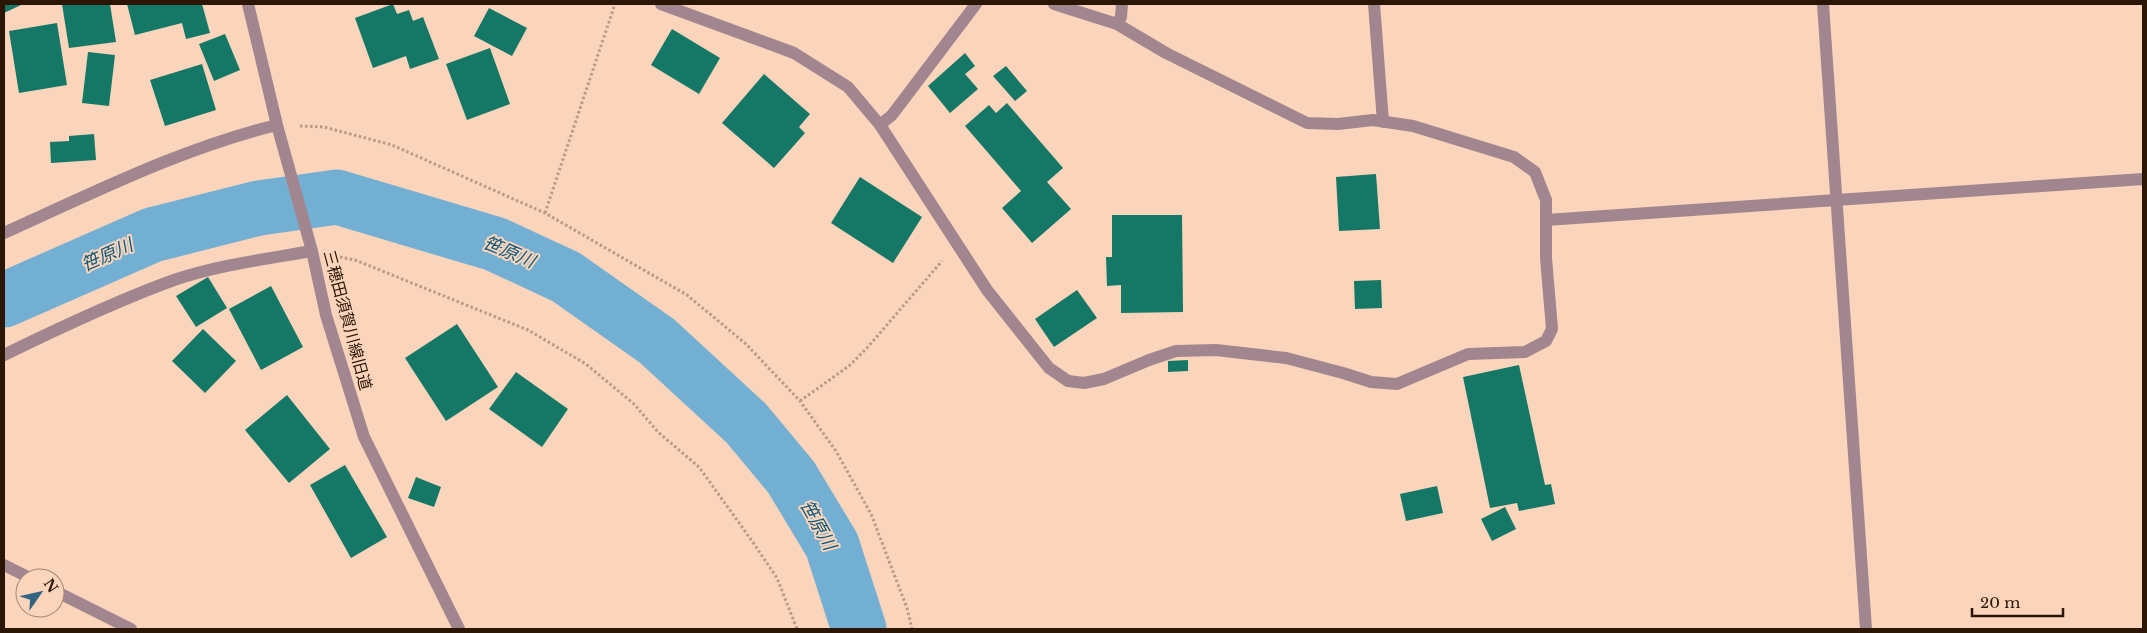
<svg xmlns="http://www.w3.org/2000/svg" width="2147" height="633" viewBox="0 0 2147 633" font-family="'Libre Baskerville','Noto Sans JP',serif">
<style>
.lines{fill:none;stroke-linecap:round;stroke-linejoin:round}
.river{stroke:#73afd3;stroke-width:55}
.building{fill:#157765}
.path{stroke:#bb9a84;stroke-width:3;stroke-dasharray:2.5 2.5;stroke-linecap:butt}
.street{stroke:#a2868f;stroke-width:12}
.labels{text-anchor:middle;stroke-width:4;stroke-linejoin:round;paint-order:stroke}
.street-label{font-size:16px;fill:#2b1505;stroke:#fad4bb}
.water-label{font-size:18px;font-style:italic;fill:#0b587c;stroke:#fad4bb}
</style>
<rect width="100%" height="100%" fill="#fad4bb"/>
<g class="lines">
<path class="river" d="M4 300 152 235 259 208 337 197 495 244 566 277 657 341 746 423 791 477 832 545 859 629"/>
</g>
<path class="building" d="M4 4H23L4 13Z
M62 4H110L116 42 69 48Z
M127 4H202L210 33 186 39 182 23 135 35Z
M393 4 397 14 409 10 413 21 423 17 439 59 410 69 406 56 373 68 355 18Z
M489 8 527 28 512 56 474 36Z
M57 23 67 85 19 93 9 31Z
M672 29 720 58 699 94 651 65Z
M225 34 240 70 214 81 199 44Z
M490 48 510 104 467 120 446 64Z
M88 52 115 55 109 106 82 103Z
M965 53 975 66 965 74 978 89 950 113 928 86Z
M202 64 216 110 165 126 150 80Z
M1006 66 1027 91 1015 101 993 76Z
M764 74 810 114 799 127 805 133 774 168 722 123Z
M1007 103 1063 168 1047 182 1071 209 1032 243 1002 208 1021 191 965 126 989 105 996 113Z
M94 134 96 160 51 163 50 142 69 141V136Z
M1376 174 1380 229 1339 231 1336 177Z
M860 177 922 217 893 263 831 223Z
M1112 215H1182L1183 312 1121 313V285L1107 286 1106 257H1112Z
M208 277 227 308 196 327 176 296Z
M1381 280 1382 308 1355 309 1354 281Z
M271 286 303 347 261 370 229 309Z
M1077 290 1097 318 1054 347 1035 319Z
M457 324 498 387 446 421 405 358Z
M203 329 236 361 205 393 172 361Z
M1188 360V371L1168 372V361Z
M1519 365 1545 485 1551 484 1555 504 1519 511 1517 503 1490 508 1463 377Z
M516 372 568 409 542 447 489 409Z
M287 395 330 449 289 483 245 430Z
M345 465 387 537 351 558 310 485Z
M416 477 441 487 434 507 408 498Z
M1437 486 1443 513 1406 521 1400 494Z
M1505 507 1516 529 1492 541 1481 519Z"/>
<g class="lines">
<path class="path" d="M300 126 324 127 392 145 545 213 687 295 746 344 800 401 836 451 871 514 907 608 912 629
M545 213 615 4
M335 256 355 260 528 330 586 364 634 404 658 432 699 467 752 541 777 578 797 629
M800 401 849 366 867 348 942 261"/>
<path class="street" d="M248 4 277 125 312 251 326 315 364 437 459 629
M661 4 794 53 848 87 880 125 987 290 1049 368 1068 381 1084 383 1104 379 1149 360 1176 351 1216 350 1286 358 1343 373 1371 382 1397 384 1468 354 1525 352 1546 341 1552 329 1546 258V220
M1054 4 1117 24 1166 53 1307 123 1338 124 1373 120 1413 126 1514 157 1535 172 1546 200V220L2143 179
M1374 4 1383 122
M1823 4 1866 629
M1117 24 1121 17 1122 4
M880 125 892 115 976 4
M4 233C93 193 182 148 277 125
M4 355C59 328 116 301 174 280 219 265 266 259 312 251
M4 565 30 578
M55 591 131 629"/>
</g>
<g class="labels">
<g class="street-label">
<text transform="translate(348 320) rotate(75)" y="6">三穂田須賀川線旧道</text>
</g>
<g class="water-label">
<text transform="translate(509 252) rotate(23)" y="6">笹原川</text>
<text transform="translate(107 255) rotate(-24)" y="6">笹原川</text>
<text transform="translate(818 525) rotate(61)" y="6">笹原川</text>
</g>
</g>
<rect width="2147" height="633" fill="none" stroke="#2b1505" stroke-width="10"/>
<g transform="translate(40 593) rotate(56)"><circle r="24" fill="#fad4bb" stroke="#a78872"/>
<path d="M0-4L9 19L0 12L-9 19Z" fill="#316481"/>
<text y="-8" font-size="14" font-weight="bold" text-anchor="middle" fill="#2b1505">N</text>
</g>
<path d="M1972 608v8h91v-8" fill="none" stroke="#2b1505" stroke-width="2.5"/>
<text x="1980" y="608" font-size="15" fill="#2b1505" stroke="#fad4bb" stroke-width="4" paint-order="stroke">20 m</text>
</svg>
